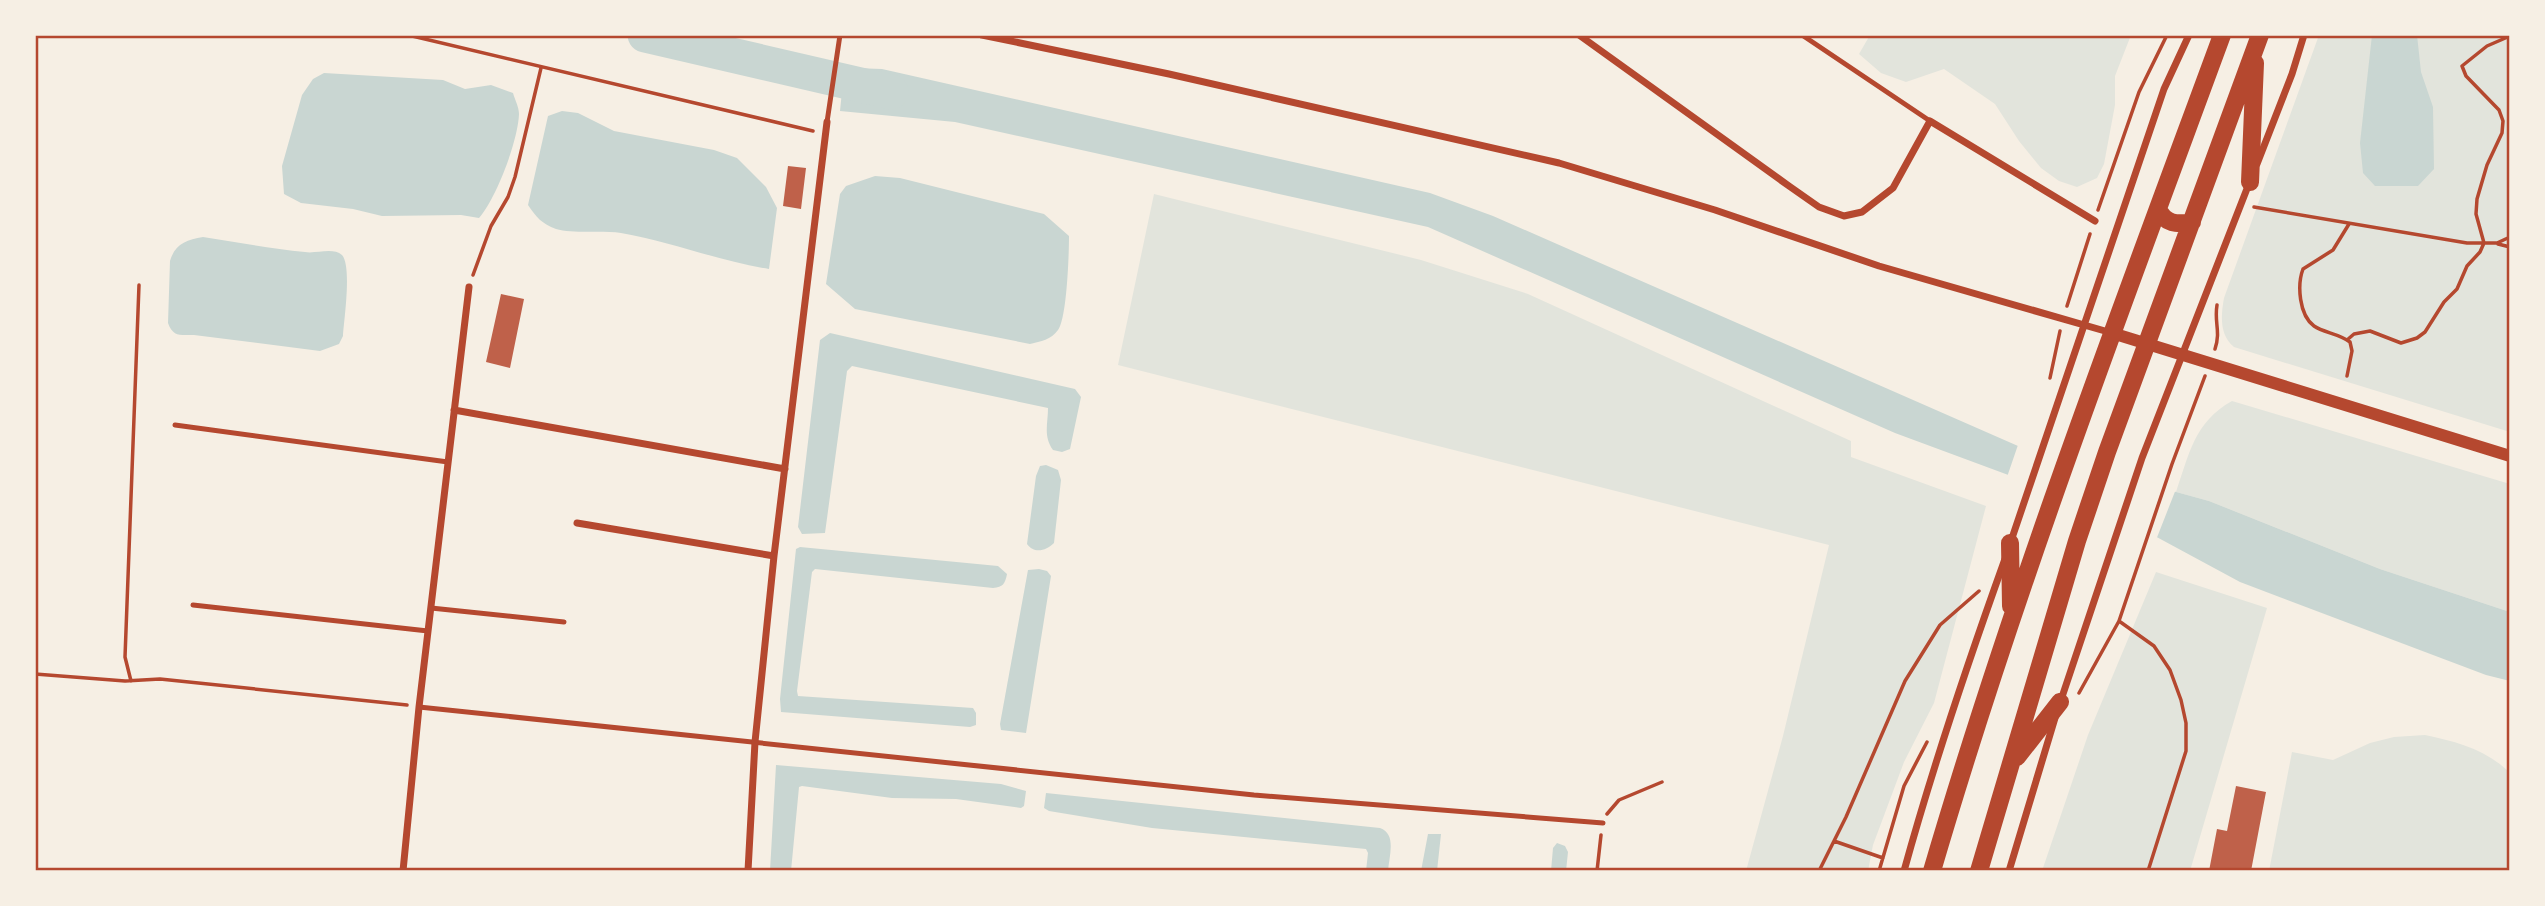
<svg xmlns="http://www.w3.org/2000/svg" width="2545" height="906" viewBox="0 0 2545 906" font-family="Montserrat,sans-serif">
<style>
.green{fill:#e2e4dc}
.water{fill:#c9d6d2}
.pier{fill:#f6efe4}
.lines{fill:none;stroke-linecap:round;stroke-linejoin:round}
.river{stroke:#c9d6d2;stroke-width:35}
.building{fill:#bf614a}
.path{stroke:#b5482f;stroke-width:3.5}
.service{stroke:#b5482f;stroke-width:5}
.minor{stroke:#b5482f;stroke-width:7}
.tertiary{stroke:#b5482f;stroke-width:12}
.primary{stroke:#b5482f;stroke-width:18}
.neatline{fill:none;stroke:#b5482f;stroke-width:2.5}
</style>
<rect width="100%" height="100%" fill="#f6efe4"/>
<path class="green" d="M1870 35H2131L2115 76V105L2104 164 2097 178 2077 187 2059 181 2041 168 2019 141 1995 104 1944 69 1906 82 1881 73 1859 54Z
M2319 35H2510V432L2234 347C2219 335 2221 315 2224 298Z
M1154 194 1421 260 1528 294 1851 441V457L1986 506 1934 703 1904 762 1873 845 1868 871H1746L1783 736 1829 545 1118 365Z
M2232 401 2510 484V612L2380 569 2209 501 2176 492C2189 455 2194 422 2232 401Z
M2156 572 2267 608 2190 871H2042L2088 735Z
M2425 735C2457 742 2486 749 2510 773V871H2269L2292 752 2333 760 2370 743 2394 737Z"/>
<path class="water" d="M2372 35H2417L2421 72 2433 107 2434 169 2418 186H2375L2363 173 2360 143Z
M854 68 882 69 1430 193 1493 216 2034 453 2209 501 2380 569 2510 612V681L2486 675 2240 582 2114 514 1895 433 1428 227 955 122 840 111 844 71Z
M324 73 443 80 465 89 491 85 513 93C515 100 519 107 519 114 518 141 496 199 479 218L461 215 382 216 353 209 301 203 284 194 282 166 302 95 313 79Z
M562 111 578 113 614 131 714 150 737 158 766 187 777 208 769 269C719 261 672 242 621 233 603 230 572 234 556 229 542 224 536 217 528 205L548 116Z
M875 176 900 178 1044 214 1069 236C1069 254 1067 318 1058 330 1051 340 1041 341 1030 344L855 309 826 284 840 194 846 186Z
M203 237C237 242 271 249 305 252 316 254 333 247 342 255 352 266 344 320 343 336L339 344 320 351 194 335C180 335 173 337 168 323L170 261C175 244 186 240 203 237Z
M830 333 1075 389 1081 397 1070 449 1062 452 1053 450C1043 436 1048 424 1048 408L852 366 847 371 825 533 802 534 798 527 820 340Z
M1046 465 1058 470 1061 480 1054 543C1046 551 1034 554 1027 544L1036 476 1040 466Z
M800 547 998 566 1007 574C1005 584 1003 587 993 588L815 569 812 572 797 691 798 696 973 708 976 713V725L970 727 781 712 780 699 796 549Z
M1039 569 1047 571 1051 576 1026 733 1001 730 1000 724 1028 570Z
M776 765 1001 784 1026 791 1024 806 1021 808 956 799 892 798 802 786 799 787 791 871H770Z
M1046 793 1380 828C1397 834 1389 856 1388 871H1366L1368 853 1366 849 1152 828 1049 811 1044 808Z
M1428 834H1441L1437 871H1421Z
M1557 843 1565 846 1568 852 1566 871H1551L1553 848Z"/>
<path class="pier" d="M2019 442 2036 449 2176 489 2156 540 2113 517 2007 477Z"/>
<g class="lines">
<path class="river" d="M645 35 891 92"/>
</g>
<path class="building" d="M788 166 806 168 801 209 783 206Z
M501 294 524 299 510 368 486 362Z
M2236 786 2266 792 2251 871H2209L2217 829 2227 831Z"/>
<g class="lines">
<path class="path" d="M408 35 813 131
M2254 207 2467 243H2497L2510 237
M2098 210 2139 92 2167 35
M2498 244 2510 247
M473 275 491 226 508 197 515 177 541 68
M2067 306 2090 234
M2347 340 2354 334 2370 331 2401 343 2417 338 2425 332 2444 302 2457 289 2467 266 2480 252 2484 243 2476 214 2477 199 2487 165 2502 133 2503 121 2499 110 2466 76 2462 66 2487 46 2510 36
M2215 349C2221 331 2214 323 2217 305
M2347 376 2352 351 2350 342C2338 333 2324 333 2314 326 2299 315 2297 285 2303 269L2333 250 2349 224
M2050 378 2060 331
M2119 621 2154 646 2170 670 2181 700 2186 723V751L2148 871
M35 674 125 681 160 679 407 705
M131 681 125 657 139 285
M2079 693 2119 621 2172 464 2205 376
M1607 814 1619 800 1662 782
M1834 841 1883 858
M1597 871 1601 835
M1819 871 1846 817 1905 681 1940 625 1979 591
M1879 871 1904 786 1927 742"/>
<path class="service" d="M1802 35 1930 121
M827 122 840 35
M175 425 448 462
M193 605 428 631
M431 608 564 622
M419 707 1254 795 1603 823"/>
<path class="minor" d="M982 35 1169 74 1559 163 1715 210 1879 266 2112 333
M1579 35 1789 186 1819 207 1844 216 1862 212 1893 188 1930 121 2095 221
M2257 164 2292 74 2304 35
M454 410 785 469
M577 523 774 556
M2010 544 2164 89 2189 35
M2060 703 2142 458 2250 181
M403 871 419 707 469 287
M748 871 755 742 774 556 827 122
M1904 871C1933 766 1968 662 2005 559
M2009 871 2055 718"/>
<path class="tertiary" d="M2112 333 2510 456"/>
<path class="primary" d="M2250 182 2255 63
M2158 209C2165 224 2177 225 2192 222
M2010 543 2011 606
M2017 757 2060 702
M1932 871C2015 588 2120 312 2222 35
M1979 871 2077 541 2107 452 2260 35"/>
</g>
<rect width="2545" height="906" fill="none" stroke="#f6efe4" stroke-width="74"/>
<rect x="37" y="37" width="2471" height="832" class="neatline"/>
</svg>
